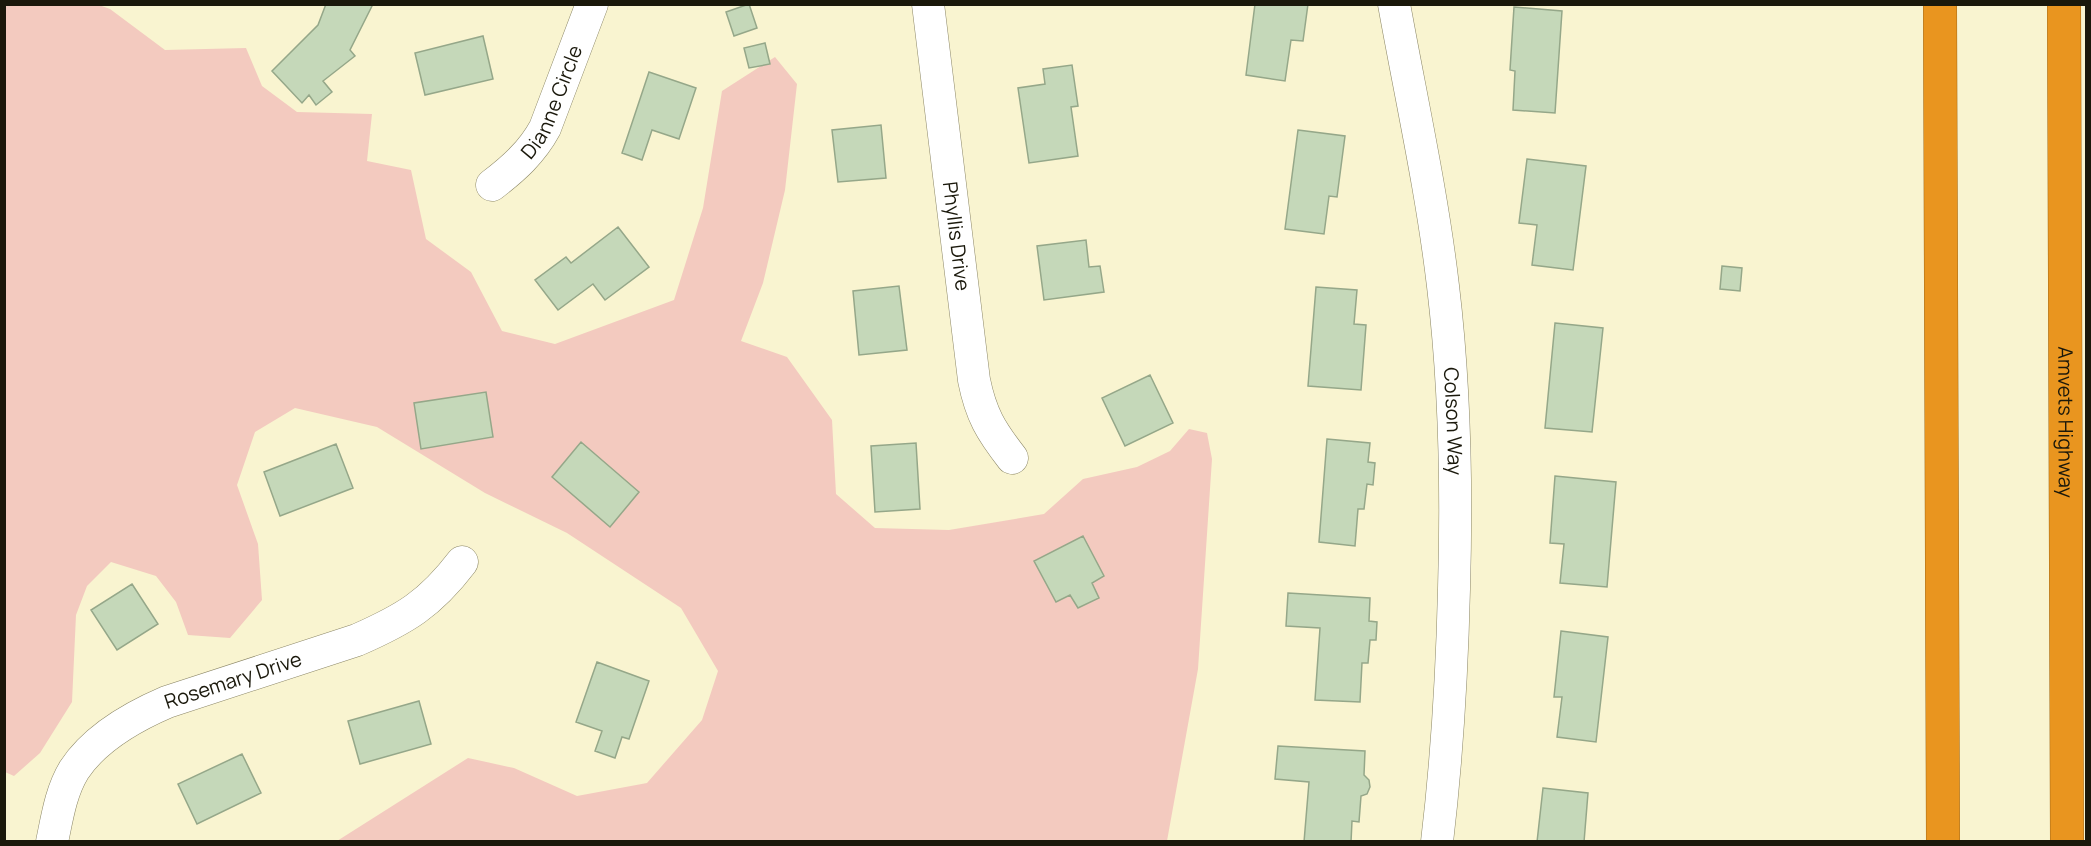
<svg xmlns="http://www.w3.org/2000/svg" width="2091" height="846" viewBox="0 0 2091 846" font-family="Manrope,sans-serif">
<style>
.green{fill:#f3cabf}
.building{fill:#c5d8b9;stroke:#95a789;stroke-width:1.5}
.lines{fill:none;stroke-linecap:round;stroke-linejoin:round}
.minor-casing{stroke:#8b8666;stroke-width:33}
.motorway-casing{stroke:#a16918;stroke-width:34}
.minor{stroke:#fff;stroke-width:32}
.motorway{stroke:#e9951f;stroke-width:33}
.labels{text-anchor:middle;stroke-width:4.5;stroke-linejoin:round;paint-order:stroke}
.street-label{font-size:20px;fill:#1a180b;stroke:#fff}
</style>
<rect width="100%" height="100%" fill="#f9f4d0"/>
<path class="green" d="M4 5H99L110 9 165 50 246 48 262 86 297 112 372 114 367 161 411 170 426 239 471 272 502 331 555 344 674 300 703 208 722 91 775 57 797 84 785 190 763 283 741 341 787 357 832 420 836 494 875 528 949 530 1044 514 1083 479 1137 467 1170 451 1189 429 1207 433 1212 459 1198 669 1167 841H337L468 758 514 768 577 796 647 783 702 720 718 671 681 608 567 533 485 493 377 427 295 408 255 432 237 485 258 544 262 600 230 638 188 635 176 602 156 576 111 562 87 586 76 615 72 702 40 753 14 776 5 772Z"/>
<path class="building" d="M326 4H373L350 50 355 56 323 81 332 92 316 105 309 95 302 103 272 71 318 25Z
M749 4 757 28 734 36 726 12Z
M1255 4H1308L1303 41 1291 40 1285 81 1246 75Z
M1514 7 1562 11 1555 113 1513 110 1515 71 1510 70Z
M483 36 493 79 425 95 415 53Z
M765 43 770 64 749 68 744 48Z
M1072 65 1078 106 1071 107 1078 156 1029 163 1018 88 1045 84 1043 69Z
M649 72 696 88 679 139 652 130 642 160 622 153Z
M881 125 886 178 838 182 832 130Z
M1298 130 1345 136 1337 197 1329 196 1324 234 1285 229Z
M1527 159 1586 166 1573 270 1532 265 1537 225 1519 223Z
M618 227 649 267 605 300 593 284 558 310 535 280 566 257 571 263Z
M1086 240 1089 267 1100 266 1104 292 1044 300 1037 246Z
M1722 266 1742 268 1740 291 1720 289Z
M899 286 907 350 859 355 853 291Z
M1316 287 1357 290 1354 324 1366 325 1361 390 1308 386Z
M1555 323 1603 328 1592 432 1545 428Z
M1150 375 1173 423 1125 446 1102 398Z
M486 392 493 437 421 449 414 403Z
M1327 439 1370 443 1368 462 1375 463 1373 485 1367 484 1364 509H1358L1355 546 1319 542Z
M581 442 639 492 610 527 552 477Z
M916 443 920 509 875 512 871 446Z
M336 444 353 488 280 516 264 472Z
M1555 476 1616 482 1607 587 1560 583 1564 544 1550 543Z
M1083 536 1104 576 1092 583 1099 598 1078 608 1070 595 1056 602 1034 561Z
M132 584 158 624 117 650 91 610Z
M1288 593 1370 598 1369 621 1377 622 1376 640H1370L1368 663H1362L1360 702 1315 700 1320 628 1286 626Z
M1561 631 1608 637 1596 742 1557 737 1562 697H1554Z
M597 662 649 681 629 739 622 737 615 758 595 751 602 731 576 722Z
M419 701 431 744 360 764 348 721Z
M1278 746 1365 751 1364 775 1369 780 1370 787 1367 794 1361 796 1359 822 1352 821 1351 842H1304L1309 782 1275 779Z
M242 754 261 793 197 824 178 784Z
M1543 788 1588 793 1584 842H1537Z"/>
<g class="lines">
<defs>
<g id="minor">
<path id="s1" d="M928 4 974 380C981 415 991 431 1012 458"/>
<path id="s2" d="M1394 4C1411 98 1432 192 1443 286 1455 386 1457 487 1454 589 1452 673 1447 758 1437 842"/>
<path id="s3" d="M492 185C514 168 532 152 545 128L592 4"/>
<path id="s4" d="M52 842C57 818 61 791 74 770 95 738 132 717 167 702L357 640C405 619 430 604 462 562"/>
</g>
<g id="motorway">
<path d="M1940 4 1943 842"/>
<path id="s5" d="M2064 4 2067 842"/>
</g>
</defs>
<use href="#minor" class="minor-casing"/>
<use href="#motorway" class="motorway-casing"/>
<use href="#minor" class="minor"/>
<use href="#motorway" class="motorway"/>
</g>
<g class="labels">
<g class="street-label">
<text dy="7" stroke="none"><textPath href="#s3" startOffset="105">Dianne Circle</textPath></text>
<text dy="7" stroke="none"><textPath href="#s1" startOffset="234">Phyllis Drive</textPath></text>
<text dy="7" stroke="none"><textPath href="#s2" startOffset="422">Colson Way</textPath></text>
<text dy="7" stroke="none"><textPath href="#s5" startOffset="418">Amvets Highway</textPath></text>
<text dy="7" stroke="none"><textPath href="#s4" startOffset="262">Rosemary Drive</textPath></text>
</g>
</g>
<rect width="2091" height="846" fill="none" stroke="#1a180b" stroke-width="12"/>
</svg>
